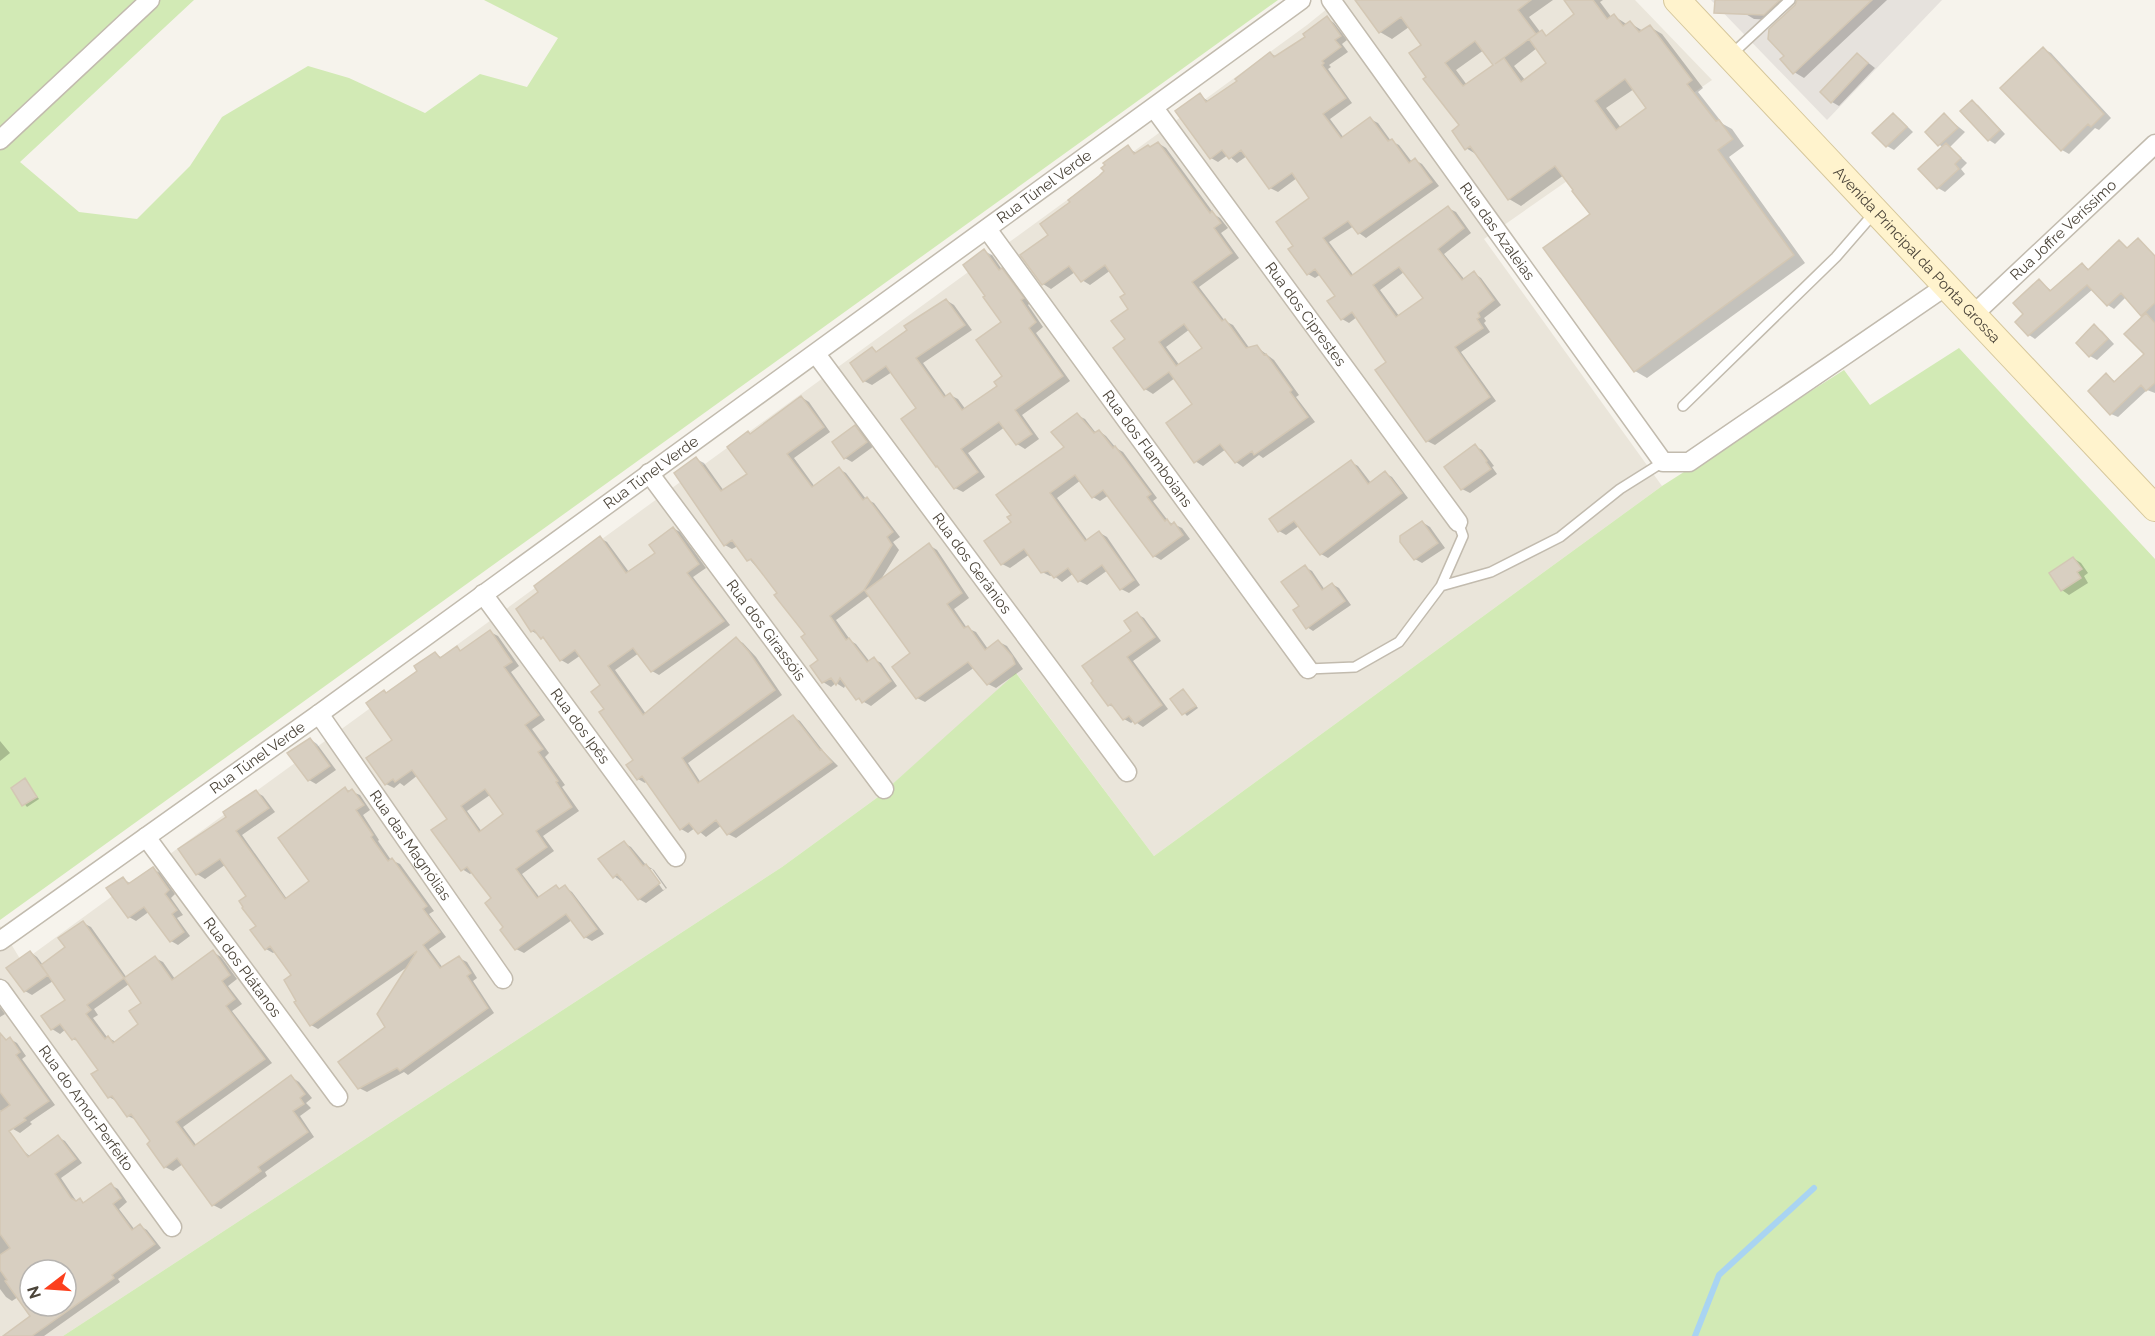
<svg xmlns="http://www.w3.org/2000/svg" width="2155" height="1336" viewBox="0 0 2155 1336" font-family="Raleway,sans-serif">
<style>
.residential{fill:#eae5da;fill-rule:evenodd}
.industrial{fill:#e6e2dd}
.green{fill:#d2eab5}
.shadow{fill:#0003;fill-rule:evenodd}
.lines{fill:none;stroke-linecap:round;stroke-linejoin:round}
.stream{stroke:#a9d4f2;stroke-width:6}
.building{fill:#d8cfc1;stroke:#d3c7b4;stroke-width:1.5;fill-rule:evenodd}
.lane-casing{stroke:#c2bbae;stroke-width:12}
.street-casing{stroke:#c2bbae;stroke-width:21}
.secondary-casing{stroke:#d6c79b;stroke-width:28}
.lane{stroke:#fff;stroke-width:9}
.street{stroke:#fff;stroke-width:18}
.secondary{stroke:#fff3cd;stroke-width:26}
.labels{text-anchor:middle;stroke-width:4.5;stroke-linejoin:round;paint-order:stroke}
.street-label{font-size:15px;fill:#4b4439;stroke:#fff}
</style>
<rect width="100%" height="100%" fill="#f6f3ec"/>
<path class="residential" d="M1338 0H1635L1712 80 1484 239 1662 486 1154 856 1017 674 878 797 782 867 63 1336H0V926L22 962 1307 25ZM30 1270H66V1306H30Z"/>
<path class="industrial" d="M1711 0H1942L1827 120Z"/>
<path class="green" d="M0 0H194L20 162 79 212 137 219 190 166 222 117 308 66 349 78 425 113 480 74 527 87 558 38 484 0H1278L0 920Z
M1959 348 2155 559V1336H63L782 867 878 797 1016 673 1154 856 1662 486 1844 370 1870 405Z"/>
<path class="shadow" d="M1361 0H1553L1529 17 1541 33 1548 36 1576 15 1565 0H1603L1600 2 1612 18 1614 16 1628 25 1630 23 1643 31 1650 27 1662 34 1703 88 1698 92 1723 124 1732 129 1744 146 1729 157 1805 263 1647 378 1635 371 1592 215 1564 175 1521 206 1509 199 1479 156 1466 148 1461 126 1428 77 1423 45 1409 27 1392 39 1380 32ZM1537 48 1548 64 1525 80 1514 66ZM1484 50 1495 66 1467 85 1456 70ZM1634 89 1648 108 1621 128 1606 108Z
M1731 0H1796L1774 20 1754 19 1744 13Z
M1797 0H1887L1804 78 1794 72 1786 56Z
M1327 18 1334 23 1347 40 1342 44 1348 52 1329 65 1331 67 1328 69 1352 103 1330 119 1344 138 1370 119 1378 123 1391 141 1399 145 1412 162 1415 160 1422 164 1439 186 1366 238 1359 233 1354 226 1329 242 1354 276 1448 208 1456 212 1471 233 1444 254 1465 280 1474 273 1481 278 1501 305 1484 318 1486 321 1484 323 1490 332 1461 352 1496 401 1435 445 1427 441 1377 370 1388 362 1357 317 1349 323 1342 319 1337 296 1321 274 1315 278 1308 274 1295 246 1311 198 1297 178 1278 192 1270 188 1247 156 1237 163 1228 155 1218 162 1211 158 1200 95 1209 102 1239 81 1270 53 1277 57 1307 38ZM1404 272 1425 298 1399 316 1380 290Z
M2044 49 2051 53 2111 118 2099 130 2095 128 2069 154 2062 150Z
M1857 54 1875 68 1839 106 1832 102Z
M1972 102 1978 105 2005 134 1995 144 1989 140 1962 111Z
M1893 114 1900 119 1913 132 1894 150 1887 146Z
M1944 115 1965 132 1950 147 1967 163 1961 169 1965 174 1945 192 1938 188 1943 148 1927 132Z
M1158 143 1166 148 1215 215 1220 218 1228 228 1221 233 1239 258 1199 287 1225 321 1233 325 1250 349 1257 347 1274 360 1299 395 1296 397 1315 422 1263 458 1259 455 1243 467 1236 462 1226 449 1203 466 1195 461 1194 404 1175 378 1153 394 1145 389 1127 340 1131 309 1128 294 1111 270 1090 285 1082 280 1075 272 1051 289 1043 284 1050 235 1072 202 1128 147 1137 154ZM1190 329 1204 348 1180 366 1166 347Z
M2119 242 2155 269V342L2127 334 2143 316 2126 297 2114 309 2108 305 2093 289 2035 339 2029 335 2025 314 2039 281 2052 291 2082 264 2090 270Z
M984 251 992 255 1003 271 1010 274 1030 303 1028 305 1043 327 1036 333 1070 381 1022 415 1039 439 1025 449 1017 444 1005 427 968 453 985 477 963 492 955 488 918 409 892 372 872 385 864 381 872 349 878 352 946 300 954 305 972 330 923 363 947 397 950 395 958 399 966 410 999 386 1004 376 1003 323Z
M2094 326 2102 331 2114 344 2097 360 2090 356Z
M2155 365V393L2147 390 2118 417 2111 414 2106 375 2116 382Z
M801 397 809 402 830 432 794 458 815 487 839 469 846 473 866 499 874 503 900 537 893 542 899 550 880 581 929 545 937 550 969 598 954 609 967 628 976 632 988 649 999 642 1007 646 1023 669 996 688 988 684 975 667 925 702 917 698 912 654 870 595 836 620 851 641 856 644 870 662 874 659 881 663 897 686 871 706 857 698 846 684 844 688 836 683 831 687 823 682 812 667 820 661 807 634 779 593 738 546 732 549 725 545 696 459 704 463 724 491 749 474 751 435Z
M1077 415 1085 419 1096 433 1099 431 1106 436 1116 448 1123 452 1157 498 1153 501 1169 522 1182 528 1190 539 1161 560 1154 556 1109 495 1100 501 1093 497 1081 480 1057 498 1088 541 1100 533 1107 537 1140 585 1129 593 1121 589 1108 570 1087 585 1079 581 1074 573 1062 582 1053 575 1050 576 1042 572 1030 554 1010 568 1002 564 1013 522 1066 448Z
M855 427 863 432 874 446 852 462 845 458Z
M1475 446 1482 450 1494 466 1492 467 1497 474 1470 493 1462 489Z
M1351 462 1358 466 1371 483 1385 473 1392 477 1408 498 1328 558 1321 554 1299 526 1286 535 1279 531 1271 519Z
M1422 522 1430 527 1445 548 1422 563 1415 559Z
M673 528 680 532 706 568 693 577 730 625 659 675 652 671 639 653 615 670 646 714 736 639 743 643 756 657 782 695 688 763 701 783 793 717 800 721 824 752 838 766 736 838 728 834 722 825 706 837 695 828 688 833 681 829 647 781 645 783 638 779 635 760 606 709 602 685 581 655 568 664 561 660 549 642 532 631 540 592 600 538 607 542 629 572 657 553Z
M2073 558 2081 563 2088 573 2084 576 2088 583 2069 595 2062 590Z
M1305 567 1312 571 1325 590 1332 584 1339 588 1351 605 1313 631 1307 627 1301 607Z
M1137 614 1144 618 1161 641 1133 661 1168 709 1143 727 1134 721 1131 723 1124 719 1117 709 1109 705 1093 683 1133 631Z
M490 632 498 636 519 666 511 672 545 720 532 729 549 753 545 757 565 785 562 787 579 811 543 836 554 851 522 874 540 898 556 887 561 890 565 887 572 892 604 934 592 941 585 937 572 920 524 953 516 949 502 930 505 928 493 899 473 872 470 874 462 869 449 819 418 775 404 786 400 783 394 788 386 784 394 741 387 694 420 671 435 654 443 658 457 648 462 651ZM490 795 505 815 482 832 467 811Z
M1184 691 1198 708 1187 716 1172 699Z
M310 739 317 744 336 770 316 784 309 780Z
M0 741 10 753 0 761Z
M25 780 39 799 27 807 15 792Z
M345 789 360 795 370 810 363 815 379 840 378 841 391 860 400 864 434 911 429 914 446 937 429 949 443 968 459 958 467 962 477 978 473 981 494 1013 408 1075 404 1072 367 1092 359 1088 387 1027 410 965 318 1029 311 1025 298 1001 293 976 276 951 273 953 266 949 248 897 225 865 205 879 197 874 180 850 228 817 256 792 263 796 275 812 242 835 287 899 311 882Z
M624 843 631 847 646 865 654 870 667 888 646 903 639 899 623 879 621 881 614 876ZM648 869H652L666 889 663 890Z
M153 869 160 873 175 894 171 898 183 915 177 918 190 936 178 945 171 941 150 911 136 921 129 917 123 879 130 883Z
M83 923 91 927 127 978 155 958 163 962 175 979 213 952 221 957 237 979 228 986 242 1004 232 1011 272 1063 183 1127 197 1146 291 1077 299 1082 312 1098 306 1103 311 1108 300 1116 314 1137 265 1172 267 1176 221 1209 213 1205 183 1164 173 1171 165 1167 152 1141 136 1120 128 1116 118 1102 109 1097 93 1075 100 1070 81 1043 73 1039 66 1029 60 1034 52 1029 67 1000 53 981 32 995 25 991 30 952 37 957 43 965 67 948ZM129 984 143 1003 140 1025 116 1042 107 1037 93 1018 98 1015 94 1009Z
M0 1007 5 1014 0 1017Z
M10 1039 17 1043 26 1056 22 1059 55 1105 30 1122 32 1124 20 1133 13 1129 0 1110V1046Z
M58 1137 65 1141 82 1163 61 1178 77 1202 80 1200 85 1203 111 1185 118 1189 127 1202 119 1209 135 1230 140 1226 147 1230 161 1248 118 1279 120 1282 44 1336H22L32 1316 18 1297 12 1301 6 1297 0 1289V1159L21 1149 31 1157ZM30 1270H66V1306H30Z"/>
<g class="lines">
<path class="stream" d="M1695 1336 1719 1275 1814 1188"/>
</g>
<path class="building" d="M1355 0H1531L1518 10 1536 34 1529 39 1542 30 1546 36 1574 14 1564 0H1593L1607 19 1614 14 1623 26 1630 21 1639 32 1650 25 1692 80 1687 84 1716 121 1719 120 1733 139 1718 150 1794 255 1634 372 1543 248 1590 214 1572 191 1573 190 1555 166 1508 200 1470 146 1465 150 1452 131 1459 125 1423 79 1426 77 1409 53 1421 45 1401 17 1379 33ZM1529 39 1546 63 1521 82 1504 58 1495 64ZM1475 41 1493 65 1463 86 1445 63ZM1625 79 1646 108 1616 130 1595 101Z
M1715 0H1780L1764 15 1714 13Z
M1797 0H1872L1793 74 1780 59 1784 56 1768 39 1769 29 1795 5Z
M1327 16 1341 36 1335 40 1341 47 1322 61 1324 63 1322 65 1346 98 1323 114 1341 138 1370 117 1388 141 1392 139 1409 163 1415 158 1432 182 1358 234 1348 221 1323 238 1351 276 1448 206 1464 228 1438 249 1462 280 1474 271 1494 300 1478 313 1480 317 1477 319 1483 328 1455 347 1490 397 1426 442 1375 370 1386 362 1352 312 1341 320 1327 301 1335 296 1315 269 1307 275 1288 249 1293 246 1276 222 1309 198 1292 173 1269 189 1241 150 1229 159 1222 150 1210 159 1175 111 1200 93 1206 102 1237 81 1235 79 1270 52 1274 57 1305 37 1303 34ZM1399 267 1423 298 1396 317 1373 285Z
M2043 47 2104 114 2091 127 2088 124 2061 151 2000 88Z
M1857 53 1868 63 1831 103 1820 92Z
M1972 100 2000 130 1988 141 1960 111Z
M1893 113 1907 127 1886 147 1872 133Z
M1944 113 1958 128 1938 146 1925 132Z
M1158 142 1210 213 1212 211 1221 223 1214 228 1232 253 1192 282 1222 321 1225 319 1246 348 1257 345 1264 355 1266 354 1292 390 1290 392 1308 417 1254 455 1252 451 1235 463 1220 444 1194 463 1166 423 1192 404 1169 372 1144 390 1113 348 1125 339 1111 321 1128 309 1120 297 1125 294 1105 265 1081 282 1069 266 1042 285 1020 255 1048 235 1040 224 1070 202 1068 200 1099 176 1104 171 1101 168 1105 165 1103 163 1128 145 1134 154 1148 145 1150 147ZM1184 324 1202 348 1176 366 1159 342Z
M1946 143 1961 158 1955 164 1959 169 1937 189 1918 169Z
M2138 238 2155 256V303L2141 316 2121 293 2107 306 2087 285 2028 336 2015 322 2023 314 2013 303 2039 279 2050 291 2082 263 2088 270 2119 240 2127 248Z
M984 249 999 270 1002 268 1024 298 1021 300 1036 322 1029 328 1063 376 1015 410 1032 434 1016 445 999 422 961 449 978 472 954 489 937 466 936 467 901 419 916 408 886 366 863 382 850 363 872 347 876 352 907 330 904 326 946 299 965 325 916 358 944 397 950 393 962 410 997 386 994 382 1002 376 976 340 1001 322 983 297 985 296 963 265Z
M2146 313 2155 323V383L2146 391 2141 385 2110 415 2088 391 2106 373 2114 382 2144 354 2124 334Z
M2094 324 2108 339 2089 357 2076 343Z
M801 396 824 427 787 454 812 487 839 467 863 500 867 497 893 532 887 537 892 545 864 590 830 616 846 640 849 638 867 662 874 657 891 681 862 703 859 698 856 700 840 678 836 685 831 678 822 683 810 666 818 660 801 637 805 634 774 595 777 593 751 559 747 561 732 540 724 546 674 473 696 457 721 491 747 474 727 447 748 431 750 434Z
M1077 413 1094 433 1099 430 1113 448 1115 446 1151 494 1147 497 1165 521 1167 519 1171 525 1174 522 1183 535 1153 557 1103 490 1092 498 1075 475 1050 493 1085 541 1099 531 1134 580 1120 590 1102 565 1078 582 1068 568 1054 578 1048 571 1041 573 1024 549 1001 565 984 541 1011 522 1007 517 1011 515 996 495 1064 447 1051 432Z
M855 425 867 442 844 459 832 442Z
M1475 444 1487 461 1486 462 1491 469 1461 490 1444 467Z
M1351 460 1368 484 1385 471 1402 493 1320 555 1294 521 1278 532 1269 519Z
M1422 521 1438 543 1414 560 1400 542V536Z
M673 527 699 564 687 573 724 621 651 672 633 648 608 666 643 715 736 637 749 652 775 690 682 758 698 783 793 715 820 750 821 749 832 762 727 835 716 820 698 834 689 823 680 830 642 776 637 780 626 765 633 760 599 712 604 709 591 692 600 685 575 650 560 661 543 637 541 639 534 630 531 632 516 609 538 592 534 586 600 536 626 573 655 553 649 545Z
M929 543 962 593 947 604 964 628 968 626 985 650 998 640 1012 656 1015 664 987 685 968 662 916 699 892 667 910 653 865 591Z
M2073 557 2082 569 2077 572 2081 578 2061 591 2049 573Z
M1305 565 1322 590 1332 583 1345 601 1306 629 1293 610 1299 606 1281 582Z
M1137 612 1155 637 1127 657 1162 705 1135 724 1129 716 1123 720 1111 704 1108 706 1091 683 1093 681 1082 666 1131 631 1124 621Z
M490 630 512 662 504 667 539 715 525 725 543 749 538 752 558 781 556 782 572 807 536 831 547 847 516 869 537 898 556 885 559 889 565 885 597 929 584 938 566 914 515 950 500 930 503 927 485 903 491 898 467 867 461 871 431 830 447 819 412 770 395 782 393 779 385 785 366 758 392 740 366 703 384 690 386 693 417 671 414 666 435 652 440 658 457 646 460 651ZM485 789 503 814 479 832 461 806Z
M1183 689 1196 706 1182 715 1170 699Z
M310 738 330 766 308 781 287 753Z
M25 778 37 797 22 806 11 788Z
M345 787 348 792 352 789 364 805 356 810 373 835 371 837 388 861 392 858 427 906 423 909 440 932 423 945 440 968 459 956 471 973 467 976 488 1008 400 1071 397 1068 358 1089 338 1062 385 1027 377 1014 417 951 310 1026 294 1002 296 1001 284 980 291 975 270 946 265 950 250 930 256 926 242 908 243 907 239 901 246 896 220 859 196 875 178 849 226 817 223 812 256 790 269 808 236 831 285 899 309 881 278 838Z
M624 841 643 866 646 864 660 883 638 900 617 874 613 878 598 859Z
M153 867 169 890 165 894 177 910 172 914 184 932 170 942 144 907 128 918 106 888 123 877 128 884Z
M83 921 124 978 155 956 172 980 213 950 230 975 222 981 235 999 226 1006 265 1059 176 1122 194 1146 291 1075 305 1094 300 1098 304 1104 293 1111 308 1132 258 1167 261 1171 212 1206 177 1158 164 1168 147 1144 150 1141 131 1114 127 1117 112 1096 108 1098 91 1074 98 1070 75 1038 72 1040 60 1024 51 1030 41 1016 65 1000 41 965 65 947 58 938ZM124 978 141 1003 129 1011 138 1024 113 1043 108 1036 105 1039 86 1014 91 1010 87 1005Z
M30 951 48 975 24 992 6 968Z
M0 1033 6 1040 10 1037 20 1052 16 1055 49 1101 24 1118 26 1120 9 1131 28 1157 58 1135 76 1159 55 1174 71 1198 76 1201 80 1198 83 1203 111 1183 121 1198 113 1204 132 1230 140 1224 155 1244 112 1275 114 1278 32 1336H3L30 1316 5 1281 7 1280 0 1270V1255L10 1248 0 1234V1112L10 1105 0 1092ZM30 1270H66V1306H30Z"/>
<g class="lines">
<defs>
<path id="lane" d="M1732 54 1790 0
M1683 406 1836 257 1875 212
M1441 586 1491 572 1560 537 1620 489 1663 462
M1308 669 1355 667 1399 642 1441 586 1463 536 1458 522"/>
<g id="street">
<path id="s1" d="M1331 0 1663 462H1689L1946 286"/>
<path id="s2" d="M1154 108 1458 522"/>
<path d="M0 140 150 0"/>
<path id="s3" d="M987 229 1308 669"/>
<path id="s4" d="M1973 315 2155 144"/>
<path id="s5" d="M816 354 1127 772"/>
<path id="s6" d="M649 473 884 789"/>
<path id="s7" d="M483 594 676 857"/>
<path id="s8" d="M319 714 503 979"/>
<path id="s9" d="M146 837 338 1097"/>
<path id="s10" d="M0 941 319 714 1301 0"/>
<path id="s11" d="M0 989 172 1227"/>
</g>
<g id="secondary">
<path id="s12" d="M1677 0 2155 508"/>
</g>
</defs>
<use href="#lane" class="lane-casing"/>
<use href="#street" class="street-casing"/>
<use href="#secondary" class="secondary-casing"/>
<use href="#lane" class="lane"/>
<use href="#street" class="street"/>
<use href="#secondary" class="secondary"/>
</g>
<g class="labels">
<g class="street-label">
<text dy="5" stroke="none"><textPath href="#s10" startOffset="1288">Rua Túnel Verde</textPath></text>
<text dy="5" stroke="none"><textPath href="#s4" startOffset="124">Rua Joffre Veríssimo</textPath></text>
<text dy="5" stroke="none"><textPath href="#s1" startOffset="285">Rua das Azaleias</textPath></text>
<text dy="5" stroke="none"><textPath href="#s12" startOffset="350">Avenida Principal da Ponta Grossa</textPath></text>
<text dy="5" stroke="none"><textPath href="#s2" startOffset="256">Rua dos Ciprestes</textPath></text>
<text dy="5" stroke="none"><textPath href="#s3" startOffset="272">Rua dos Flamboians</textPath></text>
<text dy="5" stroke="none"><textPath href="#s10" startOffset="802">Rua Túnel Verde</textPath></text>
<text dy="5" stroke="none"><textPath href="#s5" startOffset="261">Rua dos Gerânios</textPath></text>
<text dy="5" stroke="none"><textPath href="#s6" startOffset="196">Rua dos Girassóis</textPath></text>
<text dy="5" stroke="none"><textPath href="#s7" startOffset="164">Rua dos Ipês</textPath></text>
<text dy="5" stroke="none"><textPath href="#s10" startOffset="316">Rua Túnel Verde</textPath></text>
<text dy="5" stroke="none"><textPath href="#s8" startOffset="160">Rua das Magnólias</textPath></text>
<text dy="5" stroke="none"><textPath href="#s9" startOffset="162">Rua dos Plátanos</textPath></text>
<text dy="5" stroke="none"><textPath href="#s11" startOffset="147">Rua do Amor-Perfeito</textPath></text>
</g>
</g>
<g transform="translate(48 1288) rotate(253)"><circle r="28" fill="#ffffff" stroke="#b7b4b0" stroke-width="1.5"/>
<path d="M0-4.5L10 22L0 15L-10 22Z" fill="#fc3f1d"/>
<text y="-9" font-size="16" font-weight="bold" text-anchor="middle" fill="#4b4439">N</text>
</g>
</svg>
